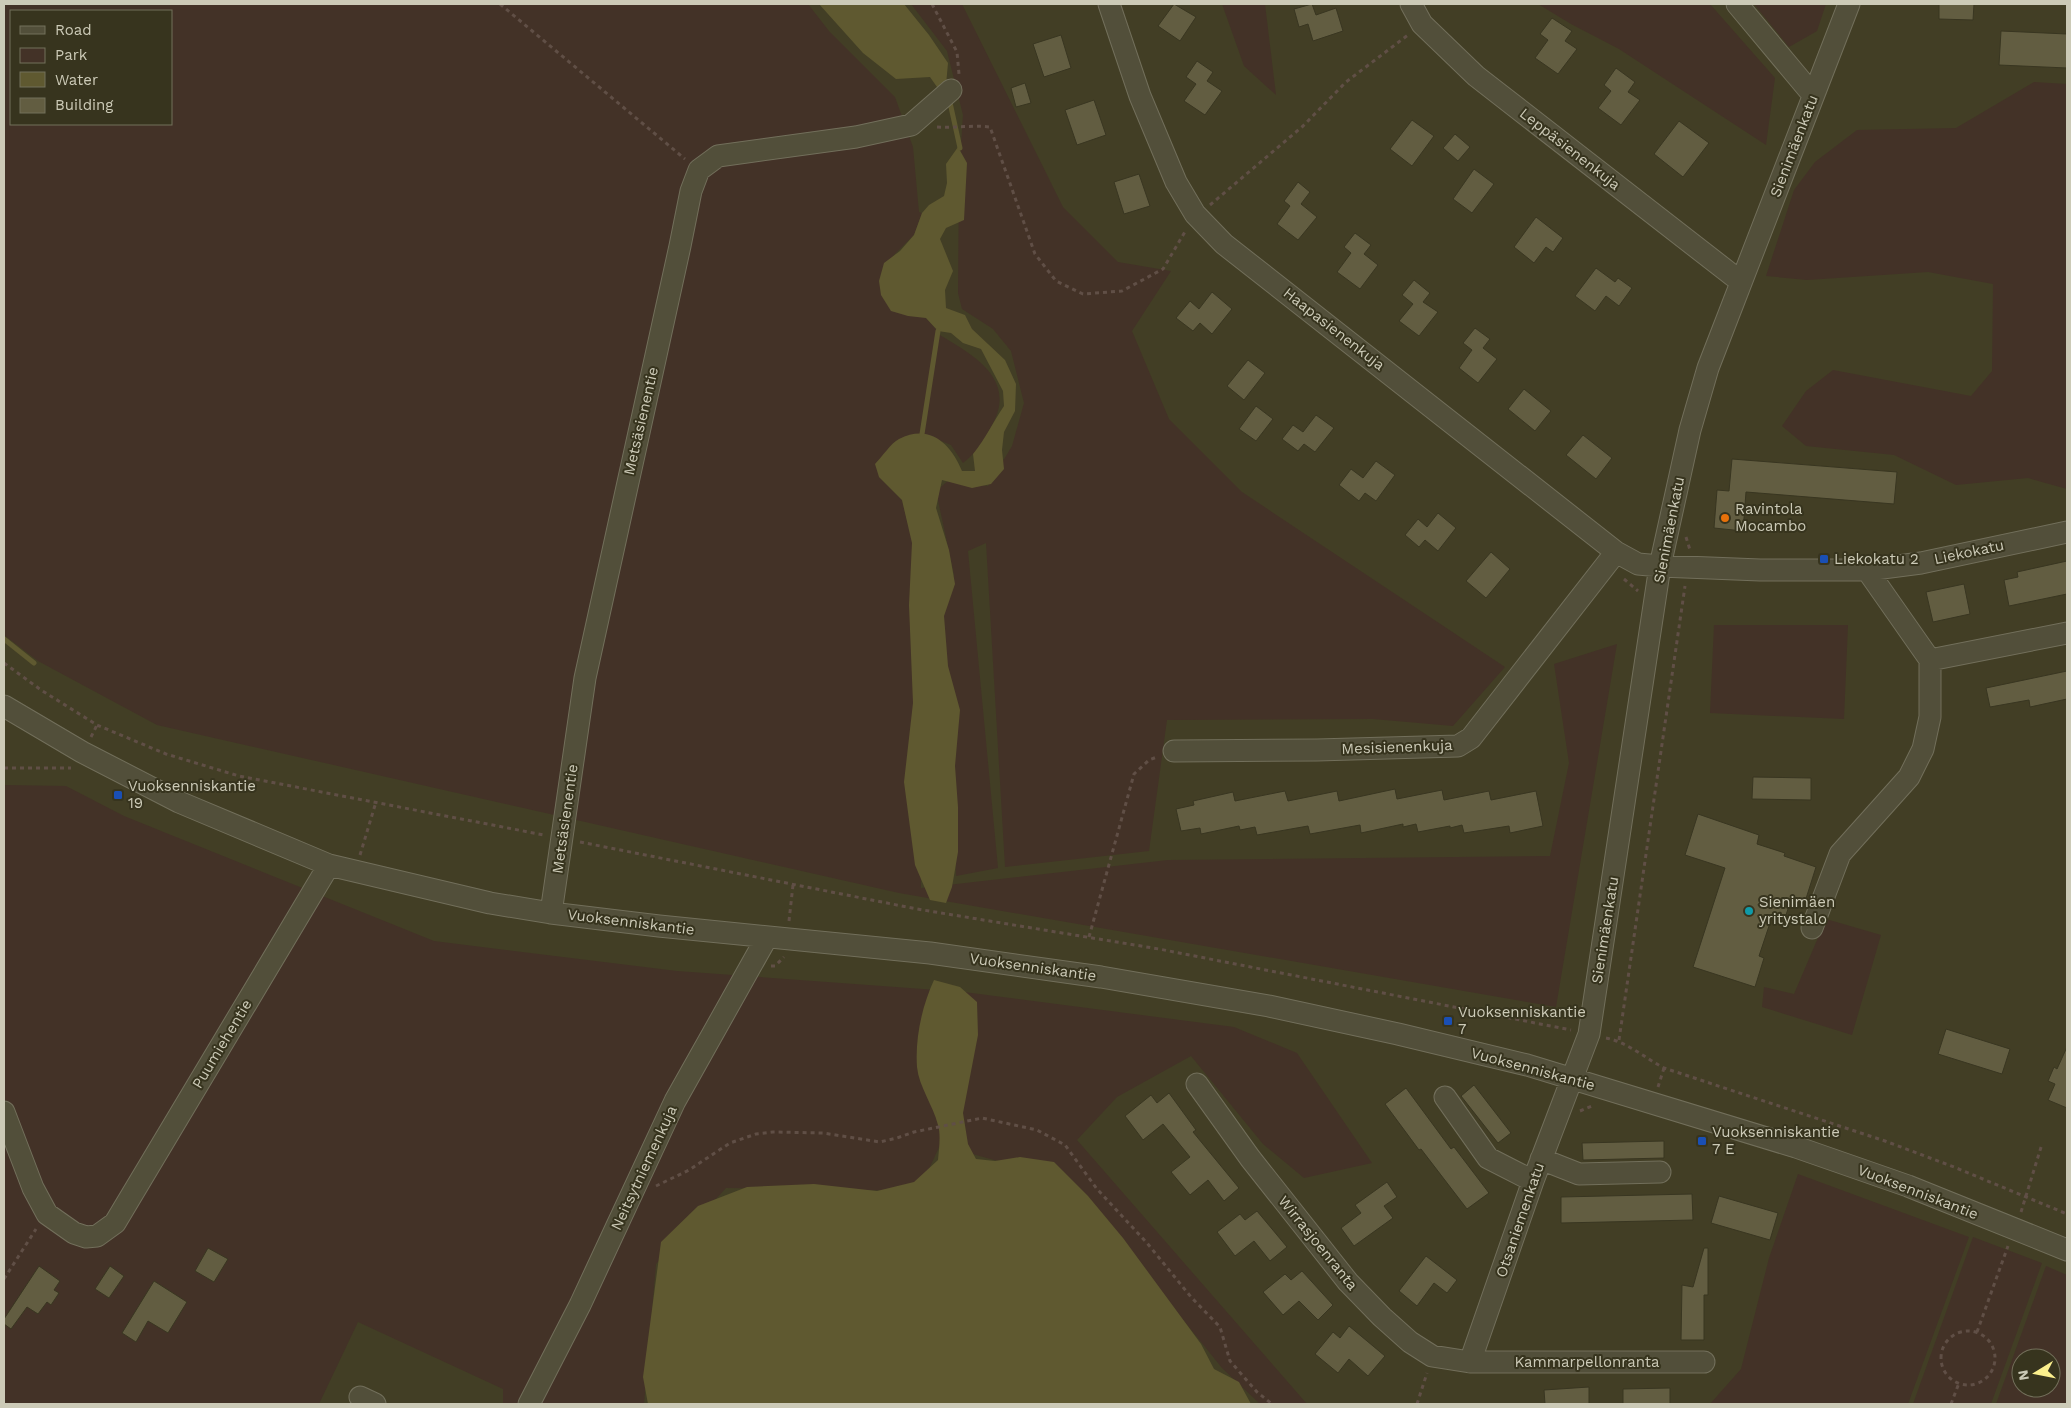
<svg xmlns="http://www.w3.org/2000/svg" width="2071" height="1408" viewBox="0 0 2071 1408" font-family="'Work Sans',sans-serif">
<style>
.green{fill:#433227;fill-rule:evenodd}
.water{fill:#5f5930}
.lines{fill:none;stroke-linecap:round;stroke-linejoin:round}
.stream{stroke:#5f5930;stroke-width:5}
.building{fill:#625d41;stroke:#393621}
.minor-casing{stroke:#726f5b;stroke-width:23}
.path{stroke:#604f46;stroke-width:3;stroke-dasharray:4 4;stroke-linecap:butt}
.minor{stroke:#524f3a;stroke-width:21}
.food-dot{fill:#e8710a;stroke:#37341e;stroke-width:2}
.transit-dot{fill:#1a4fb4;stroke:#37341e;stroke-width:2}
.culture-dot{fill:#0f9aa8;stroke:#37341e;stroke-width:2}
.labels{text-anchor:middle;stroke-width:4;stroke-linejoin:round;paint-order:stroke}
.street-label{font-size:15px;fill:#cccab7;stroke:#37341e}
.poi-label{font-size:15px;fill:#cccab7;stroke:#37341e;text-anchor:start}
</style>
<rect width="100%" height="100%" fill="#423e25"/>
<path class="green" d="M4 4H808L829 31 895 97 913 147 919 212 922 213 914 235 892 257 923 315 938 331V334C973 355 1019 379 991 427 982 443 978 451 963 463L951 445 922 433V434L897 441 879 477 902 500 907 521 914 537 918 582 921 888 1168 860 1550 856 1569 763 1554 664 1617 644 1556 1007 899 893 157 725 38 661 4 635ZM11 11H171V124H11Z
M911 4H962L1063 207 1118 262 1171 271 1132 331 1169 419 1242 492 1505 667 1453 726 1373 719 1167 720 1149 851 1005 867 986 543 968 551 998 868 956 876 953 750 938 655 946 591 954 575 936 491 949 480 988 486 1012 446 1024 403 1011 351 993 329 962 309 958 293 959 174 963 115 947 51Z
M1222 4H1265L1276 95 1244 66Z
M1538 4H1710L1775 78 1766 145 1619 49 1571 24Z
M1754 4H1826L1817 31 1789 47Z
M2034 82 2067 84V489L2028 478 1956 485 1894 455 1806 446 1782 426 1806 391 1833 370 1971 396 1992 371 1993 284 1928 272 1807 280 1766 276 1794 190 1815 162 1857 130 1956 128Z
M1714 625H1848L1844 719 1710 713Z
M4 785 66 786 124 816 434 941 677 971 964 992 1234 1027 1297 1053 1372 1163 1304 1178 1263 1144 1191 1056 1117 1097 1077 1140 1307 1404H1260L1222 1368 1063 1171 994 1160 940 1145 919 1191 726 1188 656 1264 644 1404H503V1389L358 1322 319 1404H4Z
M1826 919 1881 935 1852 1035 1762 1007 1764 987 1794 994Z
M1798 1174 1969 1237 1908 1404H1710L1741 1369 1769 1258Z
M1973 1237 2042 1263 1991 1404H1913Z
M2046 1266 2067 1275V1404H1996ZM2021 1358H2051V1388H2021Z"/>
<path class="water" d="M819 4H904L929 35 948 63 946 85 937 87 930 77 896 79 863 53Z
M958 147 967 163 964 220 946 228 940 239 953 271 945 290 946 308 965 315 972 329 1005 360 1016 384 1015 411 1004 432 1002 450 1004 469 991 484 972 488 942 480 936 508 949 550 955 584 944 616 948 666 960 710 955 766 958 807V852L952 887 946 903 930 900 915 865 904 782 913 703 909 605 912 543 902 500 879 477 875 464C882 457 891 443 899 439 930 423 951 444 962 471H975L973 454C986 438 993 422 1004 406L1003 391 981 349 963 343 951 333 938 331 926 318 908 316 891 311 881 295 879 281 884 263 900 251 914 235 922 213 929 205 944 196 947 183 946 164Z
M934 980 960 987 977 1002 978 1035 963 1113 968 1144 976 1159 995 1161 1020 1157 1054 1162 1088 1196 1123 1238 1201 1344 1214 1369 1239 1382 1251 1404H648L643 1377 661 1242 698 1206 747 1187 814 1184 877 1191 914 1182 938 1160C939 1149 941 1135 938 1125 933 1105 919 1087 917 1067 915 1038 922 1006 934 980Z"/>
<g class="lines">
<path class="stream" d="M949 98 960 148
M922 434 938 331
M4 639 34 663"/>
</g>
<path class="building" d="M1174 4 1196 17 1180 41 1158 26Z
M1312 4 1316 15 1336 8 1343 31 1313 41 1308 24 1299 27 1294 9Z
M1939 4H1974L1973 20 1939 19Z
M1552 18 1572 31 1565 41 1577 49 1558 74 1535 58 1548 40 1540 34Z
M2001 31 2067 34V68L1999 65Z
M1061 35 1071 68 1044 77 1033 44Z
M1197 61 1213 72 1207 81 1222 91 1205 115 1184 101 1196 84 1186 77Z
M1616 68 1635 82 1628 92 1640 100 1621 125 1598 108 1611 91 1604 85Z
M1025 83 1031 103 1016 107 1011 88Z
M1094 100 1106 135 1077 145 1065 110Z
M1412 120 1434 136 1412 166 1390 149Z
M1679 121 1709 143 1683 177 1654 154Z
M1455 134 1470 147 1458 161 1443 148Z
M1474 169 1494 184 1472 213 1453 199Z
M1139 174 1150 206 1124 214 1114 182Z
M1298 182 1310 192 1301 204 1317 217 1298 240 1277 224 1290 206 1284 201Z
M1536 217 1563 238 1553 252 1546 247 1534 263 1514 247Z
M1355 233 1371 245 1364 254 1378 265 1360 289 1337 272 1351 253 1344 247Z
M1596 268 1615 282 1618 278 1632 288 1619 306 1606 296 1595 311 1575 296Z
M1414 280 1430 293 1423 302 1438 312 1419 336 1399 321 1413 304 1402 295Z
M1212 292 1232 309 1212 334 1200 323 1193 331 1176 318 1190 301 1199 309Z
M1475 328 1490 339 1483 348 1497 359 1478 383 1459 368 1472 350 1463 343Z
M1248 360 1265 373 1244 400 1227 386Z
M1524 389 1551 411 1535 431 1508 409Z
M1256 406 1273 419 1256 441 1239 429Z
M1316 415 1334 428 1315 452 1304 444 1298 451 1282 439 1293 425 1303 432Z
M1583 435 1612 458 1596 479 1566 455Z
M1732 459 1897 472 1894 504 1746 492 1743 531 1714 528 1717 490 1729 491Z
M1376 461 1395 475 1376 501 1365 493 1359 501 1339 485 1351 469 1363 478Z
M1438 513 1456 528 1438 551 1425 540 1419 547 1405 535 1418 519 1427 527Z
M1491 552 1510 569 1486 598 1466 581Z
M2067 561V594L2009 606 2004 580 2018 577 2017 572Z
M1964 584 1970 614 1933 622 1926 592Z
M2067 671V699L2030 707 2029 700 1990 707 1986 688Z
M1753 777 1811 778V800L1752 799Z
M1395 789 1397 799 1442 790 1444 800 1489 791 1491 800 1536 791 1543 826 1510 833 1509 826 1464 833 1462 825 1450 828V826L1418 832 1416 824 1403 827V824L1361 833 1360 825 1310 834 1308 826 1257 835 1255 827 1240 830 1239 826 1201 834 1200 828 1181 831 1176 809 1194 805 1193 801 1233 792 1235 801 1285 791 1288 801 1337 791 1339 801Z
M1698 814 1759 835 1757 844 1785 853 1784 856 1816 867 1804 905 1791 900 1785 918 1773 914 1759 956 1764 958 1755 987 1693 967 1725 868 1685 855Z
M1946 1029 2010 1049 2002 1074 1938 1054Z
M2067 1047V1108L2048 1100 2055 1084 2048 1081 2054 1067 2057 1069Z
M1474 1085 1511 1133 1498 1143 1461 1096Z
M1406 1088 1451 1149 1454 1147 1489 1193 1467 1209 1421 1149 1419 1150 1385 1104Z
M1169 1093 1196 1130 1193 1132 1239 1188 1224 1201 1208 1180 1190 1195 1171 1172 1190 1157 1163 1124 1143 1140 1125 1116 1151 1095 1157 1103Z
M1664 1141V1158L1583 1160 1582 1143Z
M1387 1182 1397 1197 1384 1206 1393 1218 1354 1246 1341 1228 1361 1213 1355 1205Z
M1692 1194 1693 1220 1561 1223V1197Z
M1719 1196 1778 1213 1770 1240 1711 1223Z
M1257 1211 1287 1247 1270 1261 1254 1241 1235 1256 1217 1232 1240 1214 1245 1220Z
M208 1248 228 1259 214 1282 195 1271Z
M1704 1248H1708V1295H1704V1340H1681L1682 1285 1693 1287Z
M1426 1256 1457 1280 1447 1293 1434 1283 1417 1306 1399 1291Z
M39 1266 60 1281 54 1290 59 1293 51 1305 47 1302 38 1314 27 1307 11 1329 4 1324V1319Z
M110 1266 124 1276 109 1298 95 1289Z
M1302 1271 1333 1305 1318 1320 1299 1301 1283 1315 1263 1292 1285 1274 1291 1280Z
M154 1281 187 1302 168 1333 148 1321 136 1342 122 1333Z
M1349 1326 1385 1356 1368 1376 1349 1359 1338 1373 1315 1354 1333 1332 1340 1338Z
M1589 1387V1404H1545L1544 1390Z
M1670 1388V1404H1623V1389Z"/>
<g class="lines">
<defs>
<path id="minor" d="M1109 4 1140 96 1176 182 1195 214 1224 244 1616 552 1638 564 1660 566 1760 570H1867L1921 563 2067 532
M1411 4 1422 24 1476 76 1741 282
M1737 4 1813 95
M1867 570 1930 660 2067 633
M4 706 82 752 179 802 329 865 490 903 551 913 659 926 930 953 1101 977 1269 1006 1398 1034 1527 1065 1796 1147 1908 1186 2067 1250
M1174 751 1317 750 1458 746 1471 738 1616 552
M551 913 585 678 680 246 691 191 699 170 718 156 856 137 911 125 951 90
M1812 928 1840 854 1909 777 1923 749 1930 717V660
M1197 1084 1250 1158 1348 1282 1382 1317 1410 1342 1432 1356 1470 1362H1704
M1445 1097 1488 1158 1533 1181
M4 1112 33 1188 47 1214 74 1233 86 1237 97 1236 115 1223 329 865
M1541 1159 1579 1174 1660 1172
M1470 1362 1533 1181 1589 1034 1660 566 1690 430 1708 368 1849 4
M360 1397 375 1404
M529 1404 580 1305 675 1101 767 937"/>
</defs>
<use href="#minor" class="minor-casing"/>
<path class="path" d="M500 4 685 159
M932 4 957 52 959 74
M937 127C955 128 972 125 990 127L1035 254 1056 281 1083 294 1122 291 1163 269 1186 230
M1210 205 1303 126 1346 82 1408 35
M1686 537 1690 550
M1624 579 1638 591
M4 663 41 690 97 725 166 754 239 776 544 835
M91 737 97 725
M4 768H71
M580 842 917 909 1159 949 1571 1030
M360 855 376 802
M789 921 793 885
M1089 937 1134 774 1149 760 1157 757
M771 966H775L784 957
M1606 1038C1627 1042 1645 1058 1664 1068L1885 1141 1954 1167 2067 1214
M1619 1040 1685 586
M1658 1087 1664 1068
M1580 1111 1592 1106
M656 1186 689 1170 730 1143 756 1134 773 1132 823 1133 880 1142 897 1138 914 1132 982 1118 1037 1130 1065 1145 1097 1189 1147 1243 1191 1297 1220 1327 1230 1361 1257 1392 1272 1404
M2021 1212 2042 1144
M4 1279 36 1229
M1941 1358a27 27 0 1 1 54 0a27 27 0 1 1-54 0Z
M1977 1332 2008 1246
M1417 1404 1427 1373
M1951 1404 1959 1383"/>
<use href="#minor" class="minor"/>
</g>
<circle class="food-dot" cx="1725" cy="518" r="5"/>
<g class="transit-dot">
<rect x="1819" y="554" width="10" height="10" rx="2.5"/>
<rect x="113" y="790" width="10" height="10" rx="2.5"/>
<rect x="1443" y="1016" width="10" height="10" rx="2.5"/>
<rect x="1697" y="1136" width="10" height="10" rx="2.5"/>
</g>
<circle class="culture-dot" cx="1749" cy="911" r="5"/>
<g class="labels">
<g class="street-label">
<text transform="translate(1794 146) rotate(-69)" y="5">Sienimäenkatu</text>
<text transform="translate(1570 149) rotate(38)" y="5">Leppäsienenkuja</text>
<text transform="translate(1334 329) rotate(38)" y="5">Haapasienenkuja</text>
<text transform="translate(641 421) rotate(-77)" y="5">Metsäsienentie</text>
<text transform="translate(1669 530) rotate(-79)" y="5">Sienimäenkatu</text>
<text transform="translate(1969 552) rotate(-12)" y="5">Liekokatu</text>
<text transform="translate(1397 747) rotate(-2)" y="5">Mesisienenkuja</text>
<text transform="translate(565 819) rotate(-82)" y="5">Metsäsienentie</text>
<text transform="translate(631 922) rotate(7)" y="5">Vuoksenniskantie</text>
<text transform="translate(1605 930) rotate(-81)" y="5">Sienimäenkatu</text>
<text transform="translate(1033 967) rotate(8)" y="5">Vuoksenniskantie</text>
<text transform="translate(222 1044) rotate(-59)" y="5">Puumiehentie</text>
<text transform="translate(1533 1069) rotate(15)" y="5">Vuoksenniskantie</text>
<text transform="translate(644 1168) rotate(-65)" y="5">Neitsytniemenkuja</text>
<text transform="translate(1918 1192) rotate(21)" y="5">Vuoksenniskantie</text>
<text transform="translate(1520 1220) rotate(-71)" y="5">Otsaniemenkatu</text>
<text transform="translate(1318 1243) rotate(51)" y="5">Wirrasjoenranta</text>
<text x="1587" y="1367">Kammarpellonranta</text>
</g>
<g class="poi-label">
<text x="1735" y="514">Ravintola<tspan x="1735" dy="17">Mocambo</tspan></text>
<text x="1834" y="564">Liekokatu 2</text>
<text x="128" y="791">Vuoksenniskantie<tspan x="128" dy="17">19</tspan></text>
<text x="1759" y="907">Sienimäen<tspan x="1759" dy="17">yritystalo</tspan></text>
<text x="1458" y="1017">Vuoksenniskantie<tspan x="1458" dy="17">7</tspan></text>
<text x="1712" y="1137">Vuoksenniskantie<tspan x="1712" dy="17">7 E</tspan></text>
</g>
</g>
<rect width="2071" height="1408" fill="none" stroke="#cccab7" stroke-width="10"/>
<rect x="10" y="10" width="162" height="115" fill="#37341e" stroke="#73705b"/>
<rect x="20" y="26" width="25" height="8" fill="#524f3a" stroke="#73705b"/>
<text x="55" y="35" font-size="15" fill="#cccab7">Road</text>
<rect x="20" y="48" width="25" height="15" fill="#433227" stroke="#73705b"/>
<text x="55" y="60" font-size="15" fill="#cccab7">Park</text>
<rect x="20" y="72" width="25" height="15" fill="#5f5930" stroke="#73705b"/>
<text x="55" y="85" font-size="15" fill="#cccab7">Water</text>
<rect x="20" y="98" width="25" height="15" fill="#625d41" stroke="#73705b"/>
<text x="55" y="110" font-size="15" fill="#cccab7">Building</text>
<g transform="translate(2036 1373) rotate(260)"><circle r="24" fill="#37341e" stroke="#73705b"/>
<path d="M0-4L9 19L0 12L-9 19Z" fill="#fbef8d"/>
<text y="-8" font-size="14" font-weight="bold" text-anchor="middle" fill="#cccab7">N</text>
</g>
</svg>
